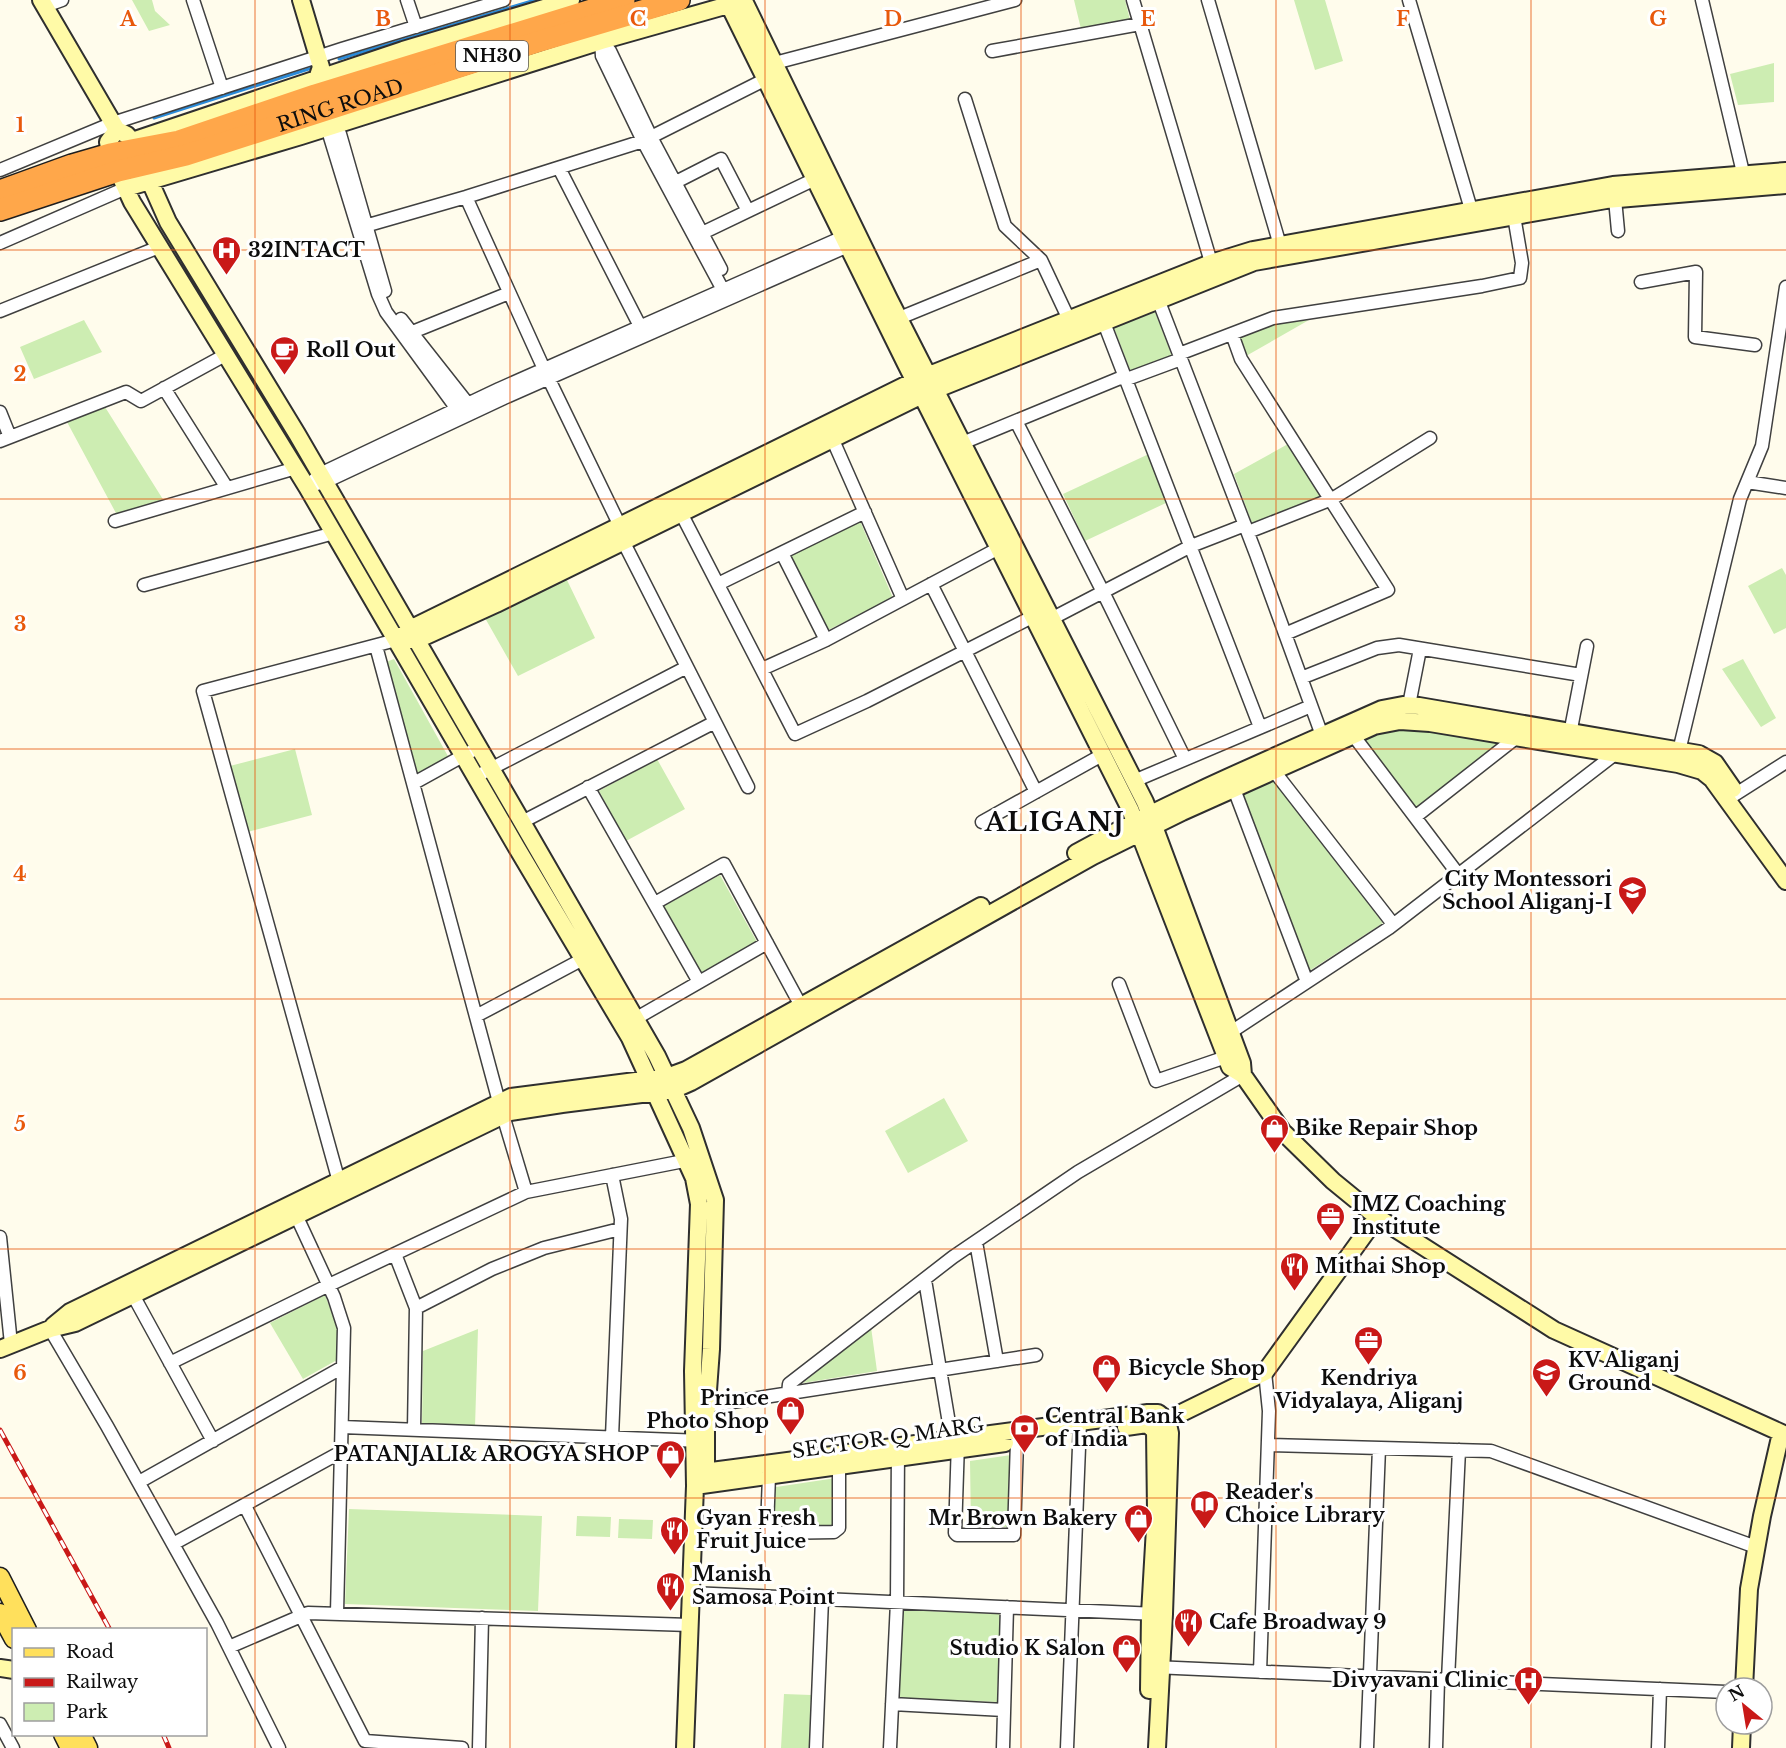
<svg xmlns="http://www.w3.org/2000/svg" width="1786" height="1748" viewBox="0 0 1786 1748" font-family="'Libre Baskerville',serif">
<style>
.green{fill:#cdedb2}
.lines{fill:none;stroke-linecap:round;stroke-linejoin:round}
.stream{stroke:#2b8bda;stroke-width:3}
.street-casing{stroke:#404040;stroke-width:15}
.secondary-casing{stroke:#2f2f2f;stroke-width:20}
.primary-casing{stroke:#1e1e1e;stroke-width:21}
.highway-casing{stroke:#1e1e1e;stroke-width:24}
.street{stroke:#fff;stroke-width:12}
.secondary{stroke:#fffaa7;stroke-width:16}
.primary{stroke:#ffe05c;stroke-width:18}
.highway{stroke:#ffa74a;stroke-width:21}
.rail-casing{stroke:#c91918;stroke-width:5}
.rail{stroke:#fff;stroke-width:3;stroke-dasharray:9;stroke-linecap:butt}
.grid{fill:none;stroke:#e8590c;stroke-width:1.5;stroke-opacity:0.55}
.labels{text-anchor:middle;stroke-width:6;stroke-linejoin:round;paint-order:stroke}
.shield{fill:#fff;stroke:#565656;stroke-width:1.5}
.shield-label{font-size:18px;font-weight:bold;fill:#0d0d0d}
.street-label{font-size:20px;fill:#0d0d0d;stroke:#fff}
.poi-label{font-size:20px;font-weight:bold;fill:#0d0d0d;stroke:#fff;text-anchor:start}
.district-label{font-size:26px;font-weight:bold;letter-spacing:1.5px;fill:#0d0d0d;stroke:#fff}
.grid-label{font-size:20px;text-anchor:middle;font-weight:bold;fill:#e8590c;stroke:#fff;stroke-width:6;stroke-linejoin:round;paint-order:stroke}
</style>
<rect width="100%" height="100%" fill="#fffcec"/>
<path class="green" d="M132 0H152L155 11 170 25 149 31Z
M1074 0H1125L1130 20 1081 29Z
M1294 0H1325L1343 61 1315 70Z
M1774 63V102L1738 105 1730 74Z
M1155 312 1173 359 1132 375 1114 328Z
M84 320 102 352 34 379 20 347Z
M1309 320 1246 356 1239 336 1269 325Z
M105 407 164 501 117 515 67 422Z
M1288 444 1322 498 1253 526 1234 474Z
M1151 453 1168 502 1085 541 1063 494Z
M860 521 893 598 828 630 791 556Z
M1782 568 1786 575V628L1774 634 1748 586Z
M566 578 595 638 518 676 485 618Z
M394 659 449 758 418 777 386 662Z
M1743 659 1776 718 1761 727 1722 669Z
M1398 726 1505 742 1416 808 1364 739Z
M295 749 312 815 247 832 230 766Z
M657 759 685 809 626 841 599 791Z
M1272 779 1383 923 1309 971 1242 793Z
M720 875 757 942 701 973 664 906Z
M944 1098 968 1141 908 1173 885 1131Z
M325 1295 337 1327V1360L303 1379 270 1323Z
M871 1327 877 1371 803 1383Z
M478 1329 475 1427 422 1425 423 1351Z
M1011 1455 1012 1527H971L970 1461Z
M836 1478 835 1526 774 1523 776 1487Z
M349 1509 542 1516 538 1611 345 1604Z
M577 1516 611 1517 610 1537 576 1536Z
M619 1519 653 1520 652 1539 618 1538Z
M902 1610 1000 1614 997 1702 899 1698Z
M784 1694 811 1695 809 1748H781Z"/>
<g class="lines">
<path class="stream" d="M339 59 535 0
M154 118 315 67"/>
<defs>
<path id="street" d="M193 0 222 88
M407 0 416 27
M1133 0 1213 269
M1208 0 1282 252
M1409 0 1473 216
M1702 0 1745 181
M45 6 62 0
M601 41 602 56 643 141 723 290 729 295
M601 41 610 51 651 137 721 269
M992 51 1140 24
M767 65 1015 0
M965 99 1005 226 1041 260 1072 326
M332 125 330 137 378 294 386 312 457 409 463 412
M332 125 340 134 385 291
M559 168 643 332
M0 170 113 123 342 49 504 0
M668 186 721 159 748 211
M466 197 544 369 620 526 623 541 748 787
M1615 199 1618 231
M358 228 466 197 643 141 766 79
M696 236 815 179
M0 243 126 188
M1641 282 1696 272 1695 337 1755 345
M1156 294 1256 554 1324 741
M0 311 159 247
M1101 315 1260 727
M401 319 468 404 467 411
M892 321 1041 260
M1232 334 1241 359 1388 590 1285 634
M405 335 509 293
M1179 354 1273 318 1482 286 1520 278 1522 263 1514 216
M1127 379 1181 359
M164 388 227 488
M0 412 10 437
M1016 421 1103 592 1185 759
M832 438 903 599
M0 441 126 392 141 401 227 354
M955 446 1125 376
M1747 482 1786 488
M317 484 325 482 504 398 848 246
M307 487 320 474 499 389 843 237
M681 513 795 734 867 701 1032 617 1051 619 1191 546 1245 525
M115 521 296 468
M1248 532 1332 499 1430 438
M782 553 826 640
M718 584 865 512
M931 584 1036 792
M144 585 334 533
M376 646 499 1102 526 1192
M762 669 826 640 999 548
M1301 678 1377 648 1399 645 1581 675
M1409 705 1420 649
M1353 735 1458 874
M1569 739 1587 646
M1679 751 1740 499 1762 446 1786 287
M1274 771 1393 924
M475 777 687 667
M1134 781 1311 706
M414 783 479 747
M588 787 699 982
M1234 789 1307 982
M1728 799 1786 762
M1415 817 1517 737
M522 822 715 722
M982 822 1102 755
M655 903 724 864 801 1006
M1119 984 1156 1081 1226 1057
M476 1016 583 959
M635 1019 767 943
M1231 1032 1389 928 1615 754 1616 750
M341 1189 203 691 396 640
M296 1215 334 1297 344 1328 337 1613
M0 1237 11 1344
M976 1242 997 1361
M395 1254 416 1308 414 1429
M925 1280 953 1447
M133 1295 213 1441
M416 1308 492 1269 544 1248 620 1229
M50 1329 107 1426 217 1623 279 1748
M170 1363 329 1285 526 1192 694 1159
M788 1394 789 1384 953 1257 1078 1172 1243 1075
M700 1407 1036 1355
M342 1427 702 1441
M612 1437 621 1219 612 1175
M958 1442 955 1533 957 1535H1014L1017 1441
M1268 1445 1491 1451 1756 1547
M769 1476 767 1528 773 1533 834 1532 839 1528V1458
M139 1482 343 1367
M245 1506 365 1741 462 1748
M173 1544 341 1452
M691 1593 1157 1614
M229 1647 308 1613 690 1625
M1154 1667 1726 1692
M1260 1672 1269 1411 1265 1372
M1448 1680 1459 1450
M892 1704 1004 1710
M0 1724 13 1748
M479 1748 482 1618
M816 1748 822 1599
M890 1748 897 1602 898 1449
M1003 1748 1007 1607
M1067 1748 1080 1422
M1367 1748 1379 1448
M1436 1748 1438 1680
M1658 1748 1660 1689"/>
<path id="secondary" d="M41 0 117 130 127 135 132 141 168 222 297 434 522 822 657 1056 691 1128 715 1200 711 1349 706 1418V1466
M301 0 321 67 317 79
M744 1 889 299 1145 802 1242 1063 1243 1075
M729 5 906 364 1130 809 1230 1067 1243 1075 1283 1132 1333 1181 1377 1217 1554 1330 1786 1435
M117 130 108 142 110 154 132 202 307 487 517 848 630 1038 694 1178 699 1204 693 1371 695 1486 685 1748
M132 141 403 50 571 0
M126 188 301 136 601 41 739 2
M402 636 410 629 914 381 1211 263 1253 250 1613 185 1786 171
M405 640H417L496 604 922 395 1254 262 1606 200 1786 185
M1076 853C1175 798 1279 755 1382 709L1403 705 1419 706 1699 754 1715 763 1733 789
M53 1326 70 1312 511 1097 667 1077 686 1070 981 906
M0 1349 50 1329 75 1323 510 1112 562 1104 673 1090 691 1082 1093 856 1182 812 1374 726 1400 721 1430 723 1678 764 1702 771 1712 779 1786 881
M1126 1427 1147 1424 1155 1431
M1160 1427 1167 1420 1265 1372 1377 1217
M696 1473 1148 1413H1158L1167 1420 1170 1433 1164 1614 1157 1748
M695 1486 1005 1443
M0 1668 14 1670
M1744 1688 1749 1589 1762 1516 1781 1433
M1149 1690 1150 1614 1156 1511 1155 1431
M1741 1748 1742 1724"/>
<path id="primary" d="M0 1577 27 1630
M0 1613 14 1639
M63 1734 70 1748
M81 1734 88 1748"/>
<g id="highway">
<path d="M0 191 72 165 110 154 179 141 315 95 624 0"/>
<path id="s1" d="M0 210 118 171 186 155 537 42 679 0"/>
</g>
</defs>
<use href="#street" class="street-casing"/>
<use href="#secondary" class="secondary-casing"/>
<use href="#primary" class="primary-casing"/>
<use href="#highway" class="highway-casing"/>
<use href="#street" class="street"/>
<use href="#secondary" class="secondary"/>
<use href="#primary" class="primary"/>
<use href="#highway" class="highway"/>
<defs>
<path id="rail" d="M0 1430 110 1630
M163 1734 169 1748"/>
</defs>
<use href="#rail" class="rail-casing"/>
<use href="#rail" class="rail"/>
</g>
<path class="grid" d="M255 0V1748M510 0V1748M765 0V1748M1021 0V1748M1276 0V1748M1531 0V1748M0 250H1786M0 499H1786M0 749H1786M0 999H1786M0 1249H1786M0 1498H1786"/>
<defs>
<symbol id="hospital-pin" viewBox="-11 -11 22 30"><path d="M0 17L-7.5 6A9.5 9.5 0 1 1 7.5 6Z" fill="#c91918" stroke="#fff"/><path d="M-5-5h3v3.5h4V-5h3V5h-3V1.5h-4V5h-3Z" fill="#fff"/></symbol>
<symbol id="cafe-pin" viewBox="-11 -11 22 30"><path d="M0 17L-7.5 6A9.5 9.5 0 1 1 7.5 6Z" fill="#c91918" stroke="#fff"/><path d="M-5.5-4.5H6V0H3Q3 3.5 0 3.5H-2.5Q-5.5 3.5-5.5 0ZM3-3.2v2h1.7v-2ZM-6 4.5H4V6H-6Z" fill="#fff"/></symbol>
<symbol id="school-pin" viewBox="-11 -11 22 30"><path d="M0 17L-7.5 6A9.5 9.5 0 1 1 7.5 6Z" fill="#c91918" stroke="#fff"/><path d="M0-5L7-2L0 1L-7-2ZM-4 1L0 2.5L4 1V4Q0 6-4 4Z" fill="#fff"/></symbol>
<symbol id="shop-pin" viewBox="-11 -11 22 30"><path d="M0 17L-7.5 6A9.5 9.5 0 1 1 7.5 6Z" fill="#c91918" stroke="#fff"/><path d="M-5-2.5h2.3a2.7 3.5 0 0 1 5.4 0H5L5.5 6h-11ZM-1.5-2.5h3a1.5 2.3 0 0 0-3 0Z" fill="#fff"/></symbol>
<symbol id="office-pin" viewBox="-11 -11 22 30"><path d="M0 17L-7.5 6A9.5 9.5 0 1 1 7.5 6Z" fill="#c91918" stroke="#fff"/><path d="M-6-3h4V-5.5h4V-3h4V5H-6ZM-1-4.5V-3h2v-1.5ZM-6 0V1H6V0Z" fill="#fff"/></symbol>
<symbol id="restaurant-pin" viewBox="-11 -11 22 30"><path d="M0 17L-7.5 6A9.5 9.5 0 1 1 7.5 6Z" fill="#c91918" stroke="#fff"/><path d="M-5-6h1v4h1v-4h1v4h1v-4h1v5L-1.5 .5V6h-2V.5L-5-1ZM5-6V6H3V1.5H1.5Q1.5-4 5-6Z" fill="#fff"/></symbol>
<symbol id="bank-pin" viewBox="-11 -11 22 30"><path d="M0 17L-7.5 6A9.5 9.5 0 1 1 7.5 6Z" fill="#c91918" stroke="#fff"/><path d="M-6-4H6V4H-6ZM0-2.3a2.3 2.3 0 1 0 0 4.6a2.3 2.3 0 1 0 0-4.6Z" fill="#fff"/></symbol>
<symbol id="library-pin" viewBox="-11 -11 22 30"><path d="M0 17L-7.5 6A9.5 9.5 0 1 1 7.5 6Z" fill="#c91918" stroke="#fff"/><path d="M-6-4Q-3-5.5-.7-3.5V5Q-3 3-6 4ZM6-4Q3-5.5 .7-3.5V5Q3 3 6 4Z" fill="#fff"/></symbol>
</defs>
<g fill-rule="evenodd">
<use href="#hospital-pin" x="210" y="234" width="33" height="45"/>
<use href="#cafe-pin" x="268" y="334" width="33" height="45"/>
<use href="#school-pin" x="1616" y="874" width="33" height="45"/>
<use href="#shop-pin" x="1258" y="1112" width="33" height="45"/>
<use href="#office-pin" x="1314" y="1200" width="33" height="45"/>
<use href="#restaurant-pin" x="1278" y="1250" width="33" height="45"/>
<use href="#office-pin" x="1352" y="1324" width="33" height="45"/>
<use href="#shop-pin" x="1090" y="1352" width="33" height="45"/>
<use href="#school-pin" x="1530" y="1356" width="33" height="45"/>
<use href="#shop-pin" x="774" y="1394" width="33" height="45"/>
<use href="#bank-pin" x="1008" y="1412" width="33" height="45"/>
<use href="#shop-pin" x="654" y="1438" width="33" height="45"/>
<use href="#library-pin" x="1188" y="1488" width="33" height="45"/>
<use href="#shop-pin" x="1122" y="1502" width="33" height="45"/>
<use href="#restaurant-pin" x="658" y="1514" width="33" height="45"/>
<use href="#restaurant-pin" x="654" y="1570" width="33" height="45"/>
<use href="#restaurant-pin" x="1172" y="1606" width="33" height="45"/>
<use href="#shop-pin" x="1110" y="1632" width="33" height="45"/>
<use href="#hospital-pin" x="1512" y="1664" width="33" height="45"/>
</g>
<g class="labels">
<rect class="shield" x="456" y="41" width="72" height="30" rx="4.5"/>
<g class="shield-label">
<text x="492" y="62">NH30</text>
</g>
<g class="street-label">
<text dy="7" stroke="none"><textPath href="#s1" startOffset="356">RING ROAD</textPath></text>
<text transform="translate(888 1438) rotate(-8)" y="7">SECTOR Q MARG</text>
</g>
<g class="poi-label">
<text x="248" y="257">32INTACT</text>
<text x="306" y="357">Roll Out</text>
<text x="1612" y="886" text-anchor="end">City Montessori<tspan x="1612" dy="23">School Aliganj-I</tspan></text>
<text x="1295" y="1135">Bike Repair Shop</text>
<text x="1352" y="1211">IMZ Coaching<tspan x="1352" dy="23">Institute</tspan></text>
<text x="1315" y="1273">Mithai Shop</text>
<text x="1568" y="1367">KV Aliganj<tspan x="1568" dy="23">Ground</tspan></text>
<text x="1128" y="1375">Bicycle Shop</text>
<text x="1369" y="1385" text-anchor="middle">Kendriya<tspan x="1369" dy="23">Vidyalaya, Aliganj</tspan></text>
<text x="769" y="1405" text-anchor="end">Prince<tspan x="769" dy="23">Photo Shop</tspan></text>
<text x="1045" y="1423">Central Bank<tspan x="1045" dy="23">of India</tspan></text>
<text x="649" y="1461" text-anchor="end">PATANJALI&amp; AROGYA SHOP</text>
<text x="1225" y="1499">Reader's<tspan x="1225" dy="23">Choice Library</tspan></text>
<text x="696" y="1525">Gyan Fresh<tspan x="696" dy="23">Fruit Juice</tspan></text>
<text x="1117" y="1525" text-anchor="end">Mr Brown Bakery</text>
<text x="692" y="1581">Manish<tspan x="692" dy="23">Samosa Point</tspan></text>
<text x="1209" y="1629">Cafe Broadway 9</text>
<text x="1105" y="1655" text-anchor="end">Studio K Salon</text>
<text x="1508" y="1687" text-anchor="end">Divyavani Clinic</text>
</g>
<g class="district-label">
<text x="1055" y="831">ALIGANJ</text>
</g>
</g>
<g class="grid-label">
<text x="128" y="26">A</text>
<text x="383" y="26">B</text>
<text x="638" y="26">C</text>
<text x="893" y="26">D</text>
<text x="1148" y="26">E</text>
<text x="1403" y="26">F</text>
<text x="1658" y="26">G</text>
<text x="20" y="132">1</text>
<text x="20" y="381">2</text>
<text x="20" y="631">3</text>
<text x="20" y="881">4</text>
<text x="20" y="1131">5</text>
<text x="20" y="1380">6</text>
</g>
<rect x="12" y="1628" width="195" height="108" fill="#ffffff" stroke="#9e9e9e" stroke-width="1.5"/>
<rect x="24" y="1648" width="30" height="9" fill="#ffe05c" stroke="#9e9e9e" stroke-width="1.5"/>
<text x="66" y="1658" font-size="18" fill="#0d0d0d">Road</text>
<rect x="24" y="1678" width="30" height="9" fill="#c91918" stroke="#9e9e9e" stroke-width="1.5"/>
<text x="66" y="1688" font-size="18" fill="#0d0d0d">Railway</text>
<rect x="24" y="1703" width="30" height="18" fill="#cdedb2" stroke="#9e9e9e" stroke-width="1.5"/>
<text x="66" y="1718" font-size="18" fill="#0d0d0d">Park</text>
<g transform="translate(1744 1706) rotate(330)"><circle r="28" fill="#ffffff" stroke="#9e9e9e" stroke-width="1.5"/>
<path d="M0-4.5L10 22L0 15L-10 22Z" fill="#c91918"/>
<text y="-9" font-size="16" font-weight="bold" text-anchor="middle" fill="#0d0d0d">N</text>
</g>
</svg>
